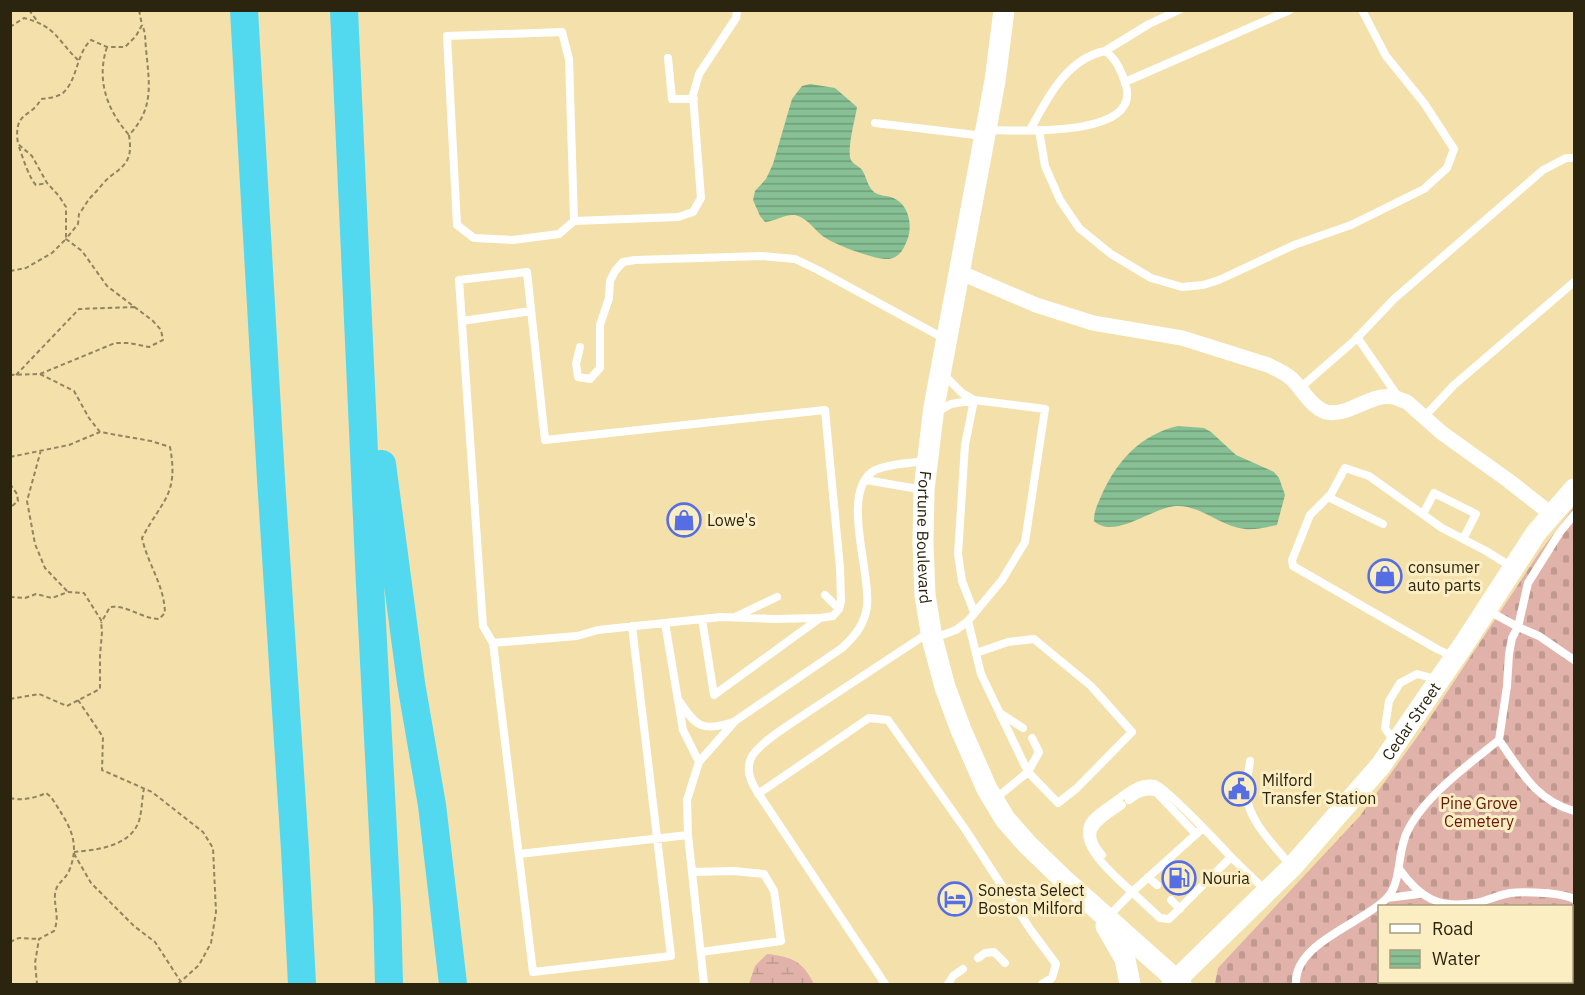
<svg xmlns="http://www.w3.org/2000/svg" width="1585" height="995" viewBox="0 0 1585 995" font-family="'IBM Plex Sans',sans-serif">
<style>
.wetland{fill:url(#wetland-marsh)}
.cemetery{fill:url(#cemetery-stones);fill-rule:evenodd}
.water{fill:url(#water-rules)}
.lines{fill:none;stroke-linecap:round;stroke-linejoin:round}
.path{stroke:#91845f;stroke-width:2;stroke-dasharray:4.5 3;stroke-linecap:butt}
.lane{stroke:#fff;stroke-width:8}
.street{stroke:#fff;stroke-width:15}
.secondary{stroke:#fff;stroke-width:21}
.highway{stroke:#52d8ef;stroke-width:28}
.labels{text-anchor:middle;stroke-width:6;stroke-linejoin:round;paint-order:stroke}
.poi-label{font-size:16px;fill:#2b240f;stroke:#fceec3;text-anchor:start}
.street-label{font-size:16px;fill:#2b240f;stroke:#fceec3}
.park-label{font-size:16px;fill:#68170c;stroke:#fceec3}
</style>
<defs>
<pattern id="wetland-marsh" width="20" height="14" patternUnits="userSpaceOnUse" patternTransform="scale(1.5)"><rect width="20" height="14" fill="#e0b2a9"/><path d="M1 5h8M5 5V1M11 12h8M15 12V8" fill="none" stroke="#c09990"/></pattern>
<pattern id="cemetery-stones" width="16" height="16" patternUnits="userSpaceOnUse" patternTransform="scale(1.5)"><rect width="16" height="16" fill="#e0b2a9"/><path d="M2 7V4a2 2 0 0 1 4 0v3zM10 15v-3a2 2 0 0 1 4 0v3z" fill="#c09990"/></pattern>
<pattern id="water-rules" width="6" height="5" patternUnits="userSpaceOnUse" patternTransform="scale(1.5)"><rect width="6" height="5" fill="#87c094"/><path d="M0 2.5h6" fill="none" stroke="#6f9c77"/></pattern>
</defs>
<rect width="100%" height="100%" fill="#f3e0ab"/>
<path class="wetland" d="M767 954C793 957 802 961 814 984H749L755 966Z"/>
<path class="cemetery" d="M1574 507V984H1215L1218 968 1360 816 1420 733 1539 553ZM1380 906H1572V982H1380Z"/>
<path class="water" d="M810 84 835 88 857 107C855 120 848 144 850 157 851 164 858 165 862 170 866 176 867 184 872 190 878 198 889 194 897 200 911 209 913 231 905 245 902 252 897 258 889 259 875 260 836 245 824 237 814 230 808 218 795 215 784 214 776 221 765 222L760 216 753 200 755 191 766 179 773 164 792 99 802 86Z
M1178 426 1204 428 1211 432 1236 455 1274 472 1279 478 1285 495 1277 525C1267 527 1256 530 1245 529 1221 527 1201 505 1176 506 1151 508 1114 540 1094 521 1094 510 1098 504 1102 494 1118 460 1140 435 1178 426Z"/>
<g class="lines">
<path class="path" d="M29 10 38 22
M10 27 24 18C56 26 57 40 78 60
M107 47C96 80 107 110 129 135
M19 147C23 158 29 178 36 185L47 183
M10 271 26 268 52 253 66 239V207L59 196 47 183 32 156 18 144C13 110 31 119 41 99 49 98 59 97 64 92 78 78 76 54 91 40L107 47H125L136 36 142 25 139 10
M40 374 74 391 89 418 100 432 151 441 170 447C179 495 162 500 142 538 148 565 164 584 165 613L159 619C140 618 128 605 110 607L101 623
M10 375 40 374 115 343H129L149 347 163 340 161 330 153 321 107 286 82 251 66 239 78 224 79 214C84 208 87 200 93 195 99 189 105 180 112 175 129 163 132 156 129 135 155 108 149 82 146 49 145 40 146 33 142 25
M16 375 79 309 135 307
M41 450 27 501 35 544 45 568 68 592
M10 457 69 445 100 432
M10 484 17 494 18 501 10 508
M10 597 25 598 36 594 52 598 68 592 84 593 101 620 102 632 100 656V689L67 706 39 694 10 699
M78 700 103 737 102 770 152 792 203 832 213 848 216 912 211 943 199 965 178 984
M144 788C142 798 142 811 139 821 130 847 96 850 73 852L91 883 134 926 155 942 181 982
M10 798C21 801 36 798 46 793L51 797C67 822 82 840 69 871 65 880 56 883 55 894 54 909 60 916 54 931L39 939 35 963 37 984
M10 942 19 938 39 939"/>
<path class="lane" d="M1105 51 1149 24 1179 10
M668 58 672 99H694
M1125 82 1290 10
M875 123 984 136
M987 130C1015 130 1141 139 1126 86 1123 74 1116 58 1105 51 1066 59 1047 99 1030 130
M1039 130 1045 166 1060 200 1079 228 1111 254 1151 278 1182 287 1203 285 1219 280 1294 245 1351 225 1424 189 1447 168 1454 149 1424 103 1386 56 1362 10
M574 221 569 59 562 32 447 36 457 225 474 238 513 240 559 234 574 221 678 217 693 212 701 198 693 95 699 74 736 18 737 10
M462 321 531 311
M1357 337 1399 398
M580 347 576 364 578 377 590 379 600 368V325L609 298 610 281 615 271 623 262 635 260 762 256 795 259 818 270 945 339
M943 374 962 393 974 400
M1300 388 1355 340 1394 299 1543 170 1566 158H1574
M937 412 951 404 974 400
M1424 417 1454 385 1574 282
M866 480 924 490
M1328 497 1383 524
M1423 514 1434 493 1476 514 1463 539
M825 595 839 609
M1487 610 1518 627 1539 636 1574 660
M735 617 777 597
M968 621 981 674 1028 772 995 799
M665 623 683 730 699 762
M632 626 671 956 533 972 493 643 483 626 459 280 527 272 545 440 825 410 840 568 841 601 839 609 833 616 820 618 714 695 702 619
M934 638 956 630 968 621 1002 580 1025 542 1045 409 974 400 965 445 958 554 962 581 974 612
M493 643 577 636 598 630 721 617 775 619 818 618
M976 653 1008 642 1034 639 1091 686 1132 732 1077 788 1058 803 1028 772 1039 752 1032 738
M1454 657 1437 649 1293 566 1292 560 1310 515 1331 494 1345 468 1369 476 1442 528 1486 551 1512 567
M680 702C696 727 703 732 733 722
M1000 713 1023 728
M1499 740C1521 771 1535 800 1574 811
M1395 743 1385 728 1389 701 1400 683 1417 674 1436 679
M1250 761C1249 772 1245 784 1246 794 1249 822 1274 845 1291 866
M758 794 869 718 888 720 965 829 1030 929 1056 964 1052 978 1042 984
M1129 800C1138 793 1145 790 1156 792L1196 834
M1203 828 1132 892C1116 877 1072 842 1092 819 1099 811 1110 805 1118 799 1129 791 1140 781 1155 784 1165 787 1220 845 1231 857
M519 854 688 835
M1102 855C1078 829 1103 819 1122 805
M1400 870C1420 898 1439 909 1475 903 1487 901 1498 895 1510 893 1523 891 1535 893 1547 893 1556 894 1567 895 1574 899
M692 872 734 871 764 874 774 891 781 941 701 952
M1148 877 1157 885
M1187 884 1195 893
M1387 898 1419 894
M1171 900 1180 909
M1108 917 1132 892 1160 918 1169 919 1231 857 1266 891
M978 958 985 953 994 952 1005 963
M1572 970 1574 967
M704 984 688 835 687 800 699 762 735 721 842 648C855 636 865 624 867 606 871 572 841 495 872 472 883 464 912 463 926 461
M885 984 760 796C752 784 745 772 751 758 758 743 794 722 808 712 848 686 888 659 928 633
M948 984 953 976 963 969
M1296 984C1293 944 1361 924 1386 899 1403 882 1396 852 1408 830 1425 796 1469 764 1499 740L1507 686 1509 654 1512 638 1518 627 1528 583 1560 532 1574 515
M1551 984 1556 982"/>
<path class="street" d="M959 272 1036 305 1093 323 1182 338 1268 365C1277 369 1285 373 1292 379 1302 389 1312 408 1326 412 1349 417 1370 393 1393 397 1398 398 1403 401 1407 402L1442 433 1509 481 1551 514"/>
<g class="secondary">
<path id="s1" d="M1004 10 995 81 934 407 924 490 923 543 925 595 932 638 945 687 961 730 987 789 1005 819 1027 844 1062 878 1181 984"/>
<path d="M1106 926 1125 959 1130 984"/>
<path id="s2" d="M1172 984 1292 867 1381 765 1466 641 1536 533 1574 489"/>
</g>
<path class="highway" d="M244 10 271 479 295 850 302 984
M344 10 370 585 387 908 389 984
M382 464 411 683 432 805 453 984"/>
</g>
<defs>
<symbol id="shop-ring" viewBox="-11 -11 22 22"><circle r="9.5" fill="#fceec3" stroke="#566ee4" stroke-width="1.5"/><path d="M-5-2.5h2.3a2.7 3.5 0 0 1 5.4 0H5L5.5 6h-11ZM-1.5-2.5h3a1.5 2.3 0 0 0-3 0Z" fill="#566ee4"/></symbol>
<symbol id="civic-ring" viewBox="-11 -11 22 22"><circle r="9.5" fill="#fceec3" stroke="#566ee4" stroke-width="1.5"/><path d="M-.6-6.5H3V-4.5H.6V-3L4-1V1h2V6H-6V1h2V-1L-.6-3ZM-1.2 2.5V6h2.4V2.5Z" fill="#566ee4"/></symbol>
<symbol id="fuel-ring" viewBox="-11 -11 22 22"><circle r="9.5" fill="#fceec3" stroke="#566ee4" stroke-width="1.5"/><path d="M-5.5-6h7V0h2V4h1.3V-2.5L3-4.5l.8-.8L6-3V5H2.5V1h-1V6h-7ZM-4.2-4.7v3.2H.2V-4.7Z" fill="#566ee4"/></symbol>
<symbol id="hotel-ring" viewBox="-11 -11 22 22"><circle r="9.5" fill="#fceec3" stroke="#566ee4" stroke-width="1.5"/><path d="M-6-4.5h1.5V1H6V5H4.5V3h-9V5H-6ZM-4 0a1.8 1.8 0 1 1 3.6 0ZM.5 0V-2.5h3Q6-2.5 6 0Z" fill="#566ee4"/></symbol>
</defs>
<g fill-rule="evenodd">
<use href="#shop-ring" x="665" y="501" width="38" height="38"/>
<use href="#shop-ring" x="1366" y="557" width="38" height="38"/>
<use href="#civic-ring" x="1220" y="770" width="38" height="38"/>
<use href="#fuel-ring" x="1160" y="859" width="38" height="38"/>
<use href="#hotel-ring" x="936" y="880" width="38" height="38"/>
</g>
<g class="labels">
<g class="poi-label">
<text x="707" y="526">Lowe's</text>
<text x="1408" y="573">consumer<tspan x="1408" dy="18">auto parts</tspan></text>
<text x="1262" y="786">Milford<tspan x="1262" dy="18">Transfer Station</tspan></text>
<text x="1202" y="884">Nouria</text>
<text x="978" y="896">Sonesta Select<tspan x="978" dy="18">Boston Milford</tspan></text>
</g>
<g class="street-label">
<text dy="6" stroke="none"><textPath href="#s1" startOffset="534">Fortune Boulevard</textPath></text>
<text dy="6" stroke="none"><textPath href="#s2" startOffset="356">Cedar Street</textPath></text>
</g>
<g class="park-label">
<text x="1479" y="809">Pine Grove<tspan x="1479" dy="18">Cemetery</tspan></text>
</g>
</g>
<rect width="1585" height="995" fill="none" stroke="#2b240f" stroke-width="24"/>
<rect x="1378" y="905" width="195" height="78" fill="#fceec3" stroke="#a89d7b" stroke-width="1.5"/>
<rect x="1390" y="924" width="30" height="9" fill="#ffffff" stroke="#a89d7b" stroke-width="1.5"/>
<text x="1432" y="935" font-size="18" fill="#2b240f">Road</text>
<rect x="1390" y="950" width="30" height="18" fill="url(#water-rules)" stroke="#a89d7b" stroke-width="1.5"/>
<text x="1432" y="965" font-size="18" fill="#2b240f">Water</text>
</svg>
